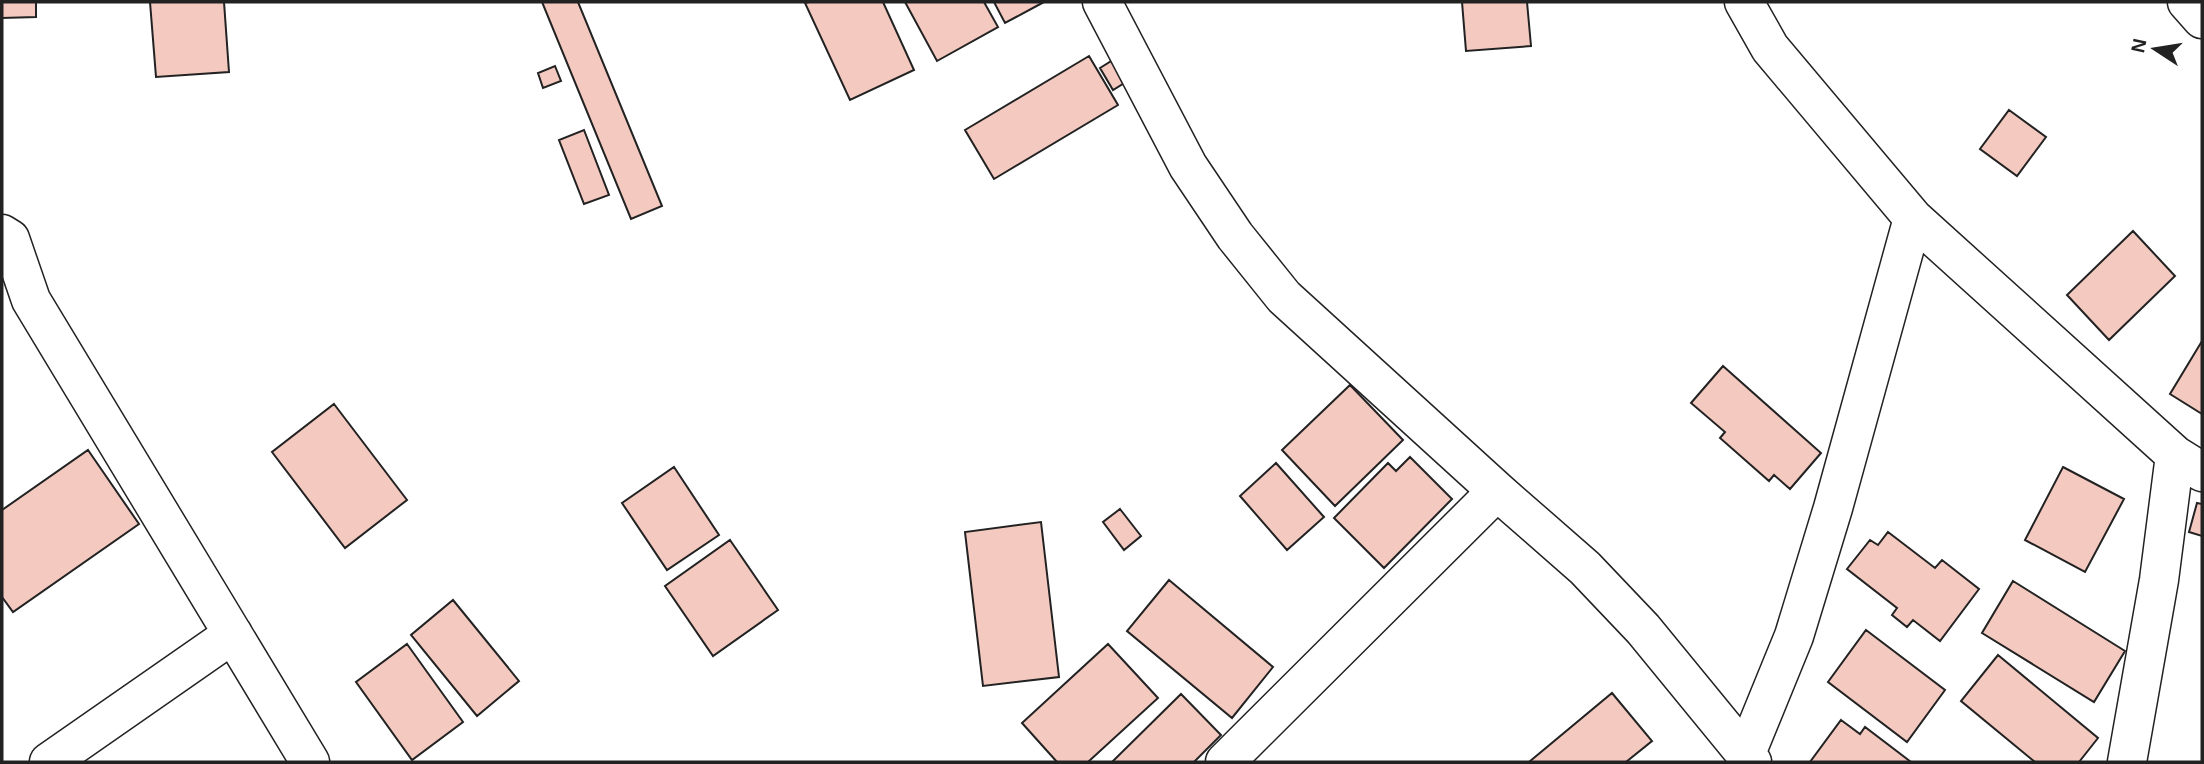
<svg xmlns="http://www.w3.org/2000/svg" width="2204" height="764" viewBox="0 0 2204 764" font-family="Helvetica,sans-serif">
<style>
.building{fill:#f3c9c0;stroke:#222;stroke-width:2}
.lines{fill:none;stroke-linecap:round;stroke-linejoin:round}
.minor-casing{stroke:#222;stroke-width:41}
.minor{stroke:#fff;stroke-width:38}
</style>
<rect width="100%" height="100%" fill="#fff"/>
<path class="building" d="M2 2H36V17L2 18Z
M150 2H224L229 72 156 77Z
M542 2H578L662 206 631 219Z
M809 2H883L914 70 850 100 805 3Z
M905 2H984L998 27 937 61Z
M994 2H1044L1005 23Z
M1462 2H1527L1531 46 1466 51Z
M1121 55 1134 77 1113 90 1100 68Z
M1089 56 1118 105 994 179 965 130Z
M555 66 561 81 543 88 538 73Z
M2009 110 2046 137 2017 176 1980 149Z
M584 130 609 195 584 204 559 140Z
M2133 231 2175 276 2109 340 2067 295Z
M2202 341V414L2170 394Z
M1723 366 1821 453 1790 489 1774 475 1769 481 1720 438 1725 432 1691 403Z
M1350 385 1403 440 1335 506 1282 450Z
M334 404 407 500 345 548 272 452Z
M88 450 139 524 13 612 2 597V510Z
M1410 457 1452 499 1384 568 1334 518 1388 463 1396 471Z
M1276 463 1324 517 1287 550 1240 496Z
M674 467 719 535 667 570 622 503Z
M2063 467 2124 499 2085 572 2025 540Z
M2197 503 2202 504V536L2189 532Z
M1120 509 1141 536 1124 550 1103 522Z
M1041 522 1059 677 983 686 965 532Z
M1888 532 1935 568 1942 560 1979 589 1940 641 1913 620 1907 627 1892 615 1897 608 1847 569 1870 540 1878 545Z
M730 540 778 610 713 656 665 586Z
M1169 580 1273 667 1232 718 1127 631Z
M2013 581 2125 651 2094 702 1982 633Z
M453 600 519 681 477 716 411 635Z
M1866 630 1945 690 1907 742 1828 682Z
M407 644 463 722 412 760 356 682Z
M1108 644 1158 698 1088 762H1057L1022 723Z
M1998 655 2098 738 2079 762H2035L1961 701Z
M1612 693 1652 741 1626 762H1529Z
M1181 694 1221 735 1194 762H1112Z
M1841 720 1860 734 1865 727 1911 762H1810Z"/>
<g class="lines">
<defs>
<path id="minor" d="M1102 2 1188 166 1235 236 1284 297 1497 491 1585 568 1643 629 1752 762
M1744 2 1770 48 1913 218 2175 455 2202 472
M2187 2 2202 19
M2 234 10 239 31 300 310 762
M1745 756 1794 636 1833 508 1913 218
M49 762 233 634
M1225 762 1497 491
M2127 762 2159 580 2175 455"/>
</defs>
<use href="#minor" class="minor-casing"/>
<use href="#minor" class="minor"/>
</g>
<rect width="2204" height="764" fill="none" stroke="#222222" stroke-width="7"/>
<g transform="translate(2155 49) rotate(282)" stroke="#ffffff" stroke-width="5" paint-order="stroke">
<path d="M0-5L12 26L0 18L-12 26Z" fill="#222222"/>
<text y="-10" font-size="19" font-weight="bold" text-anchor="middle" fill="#222222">N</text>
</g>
</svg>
